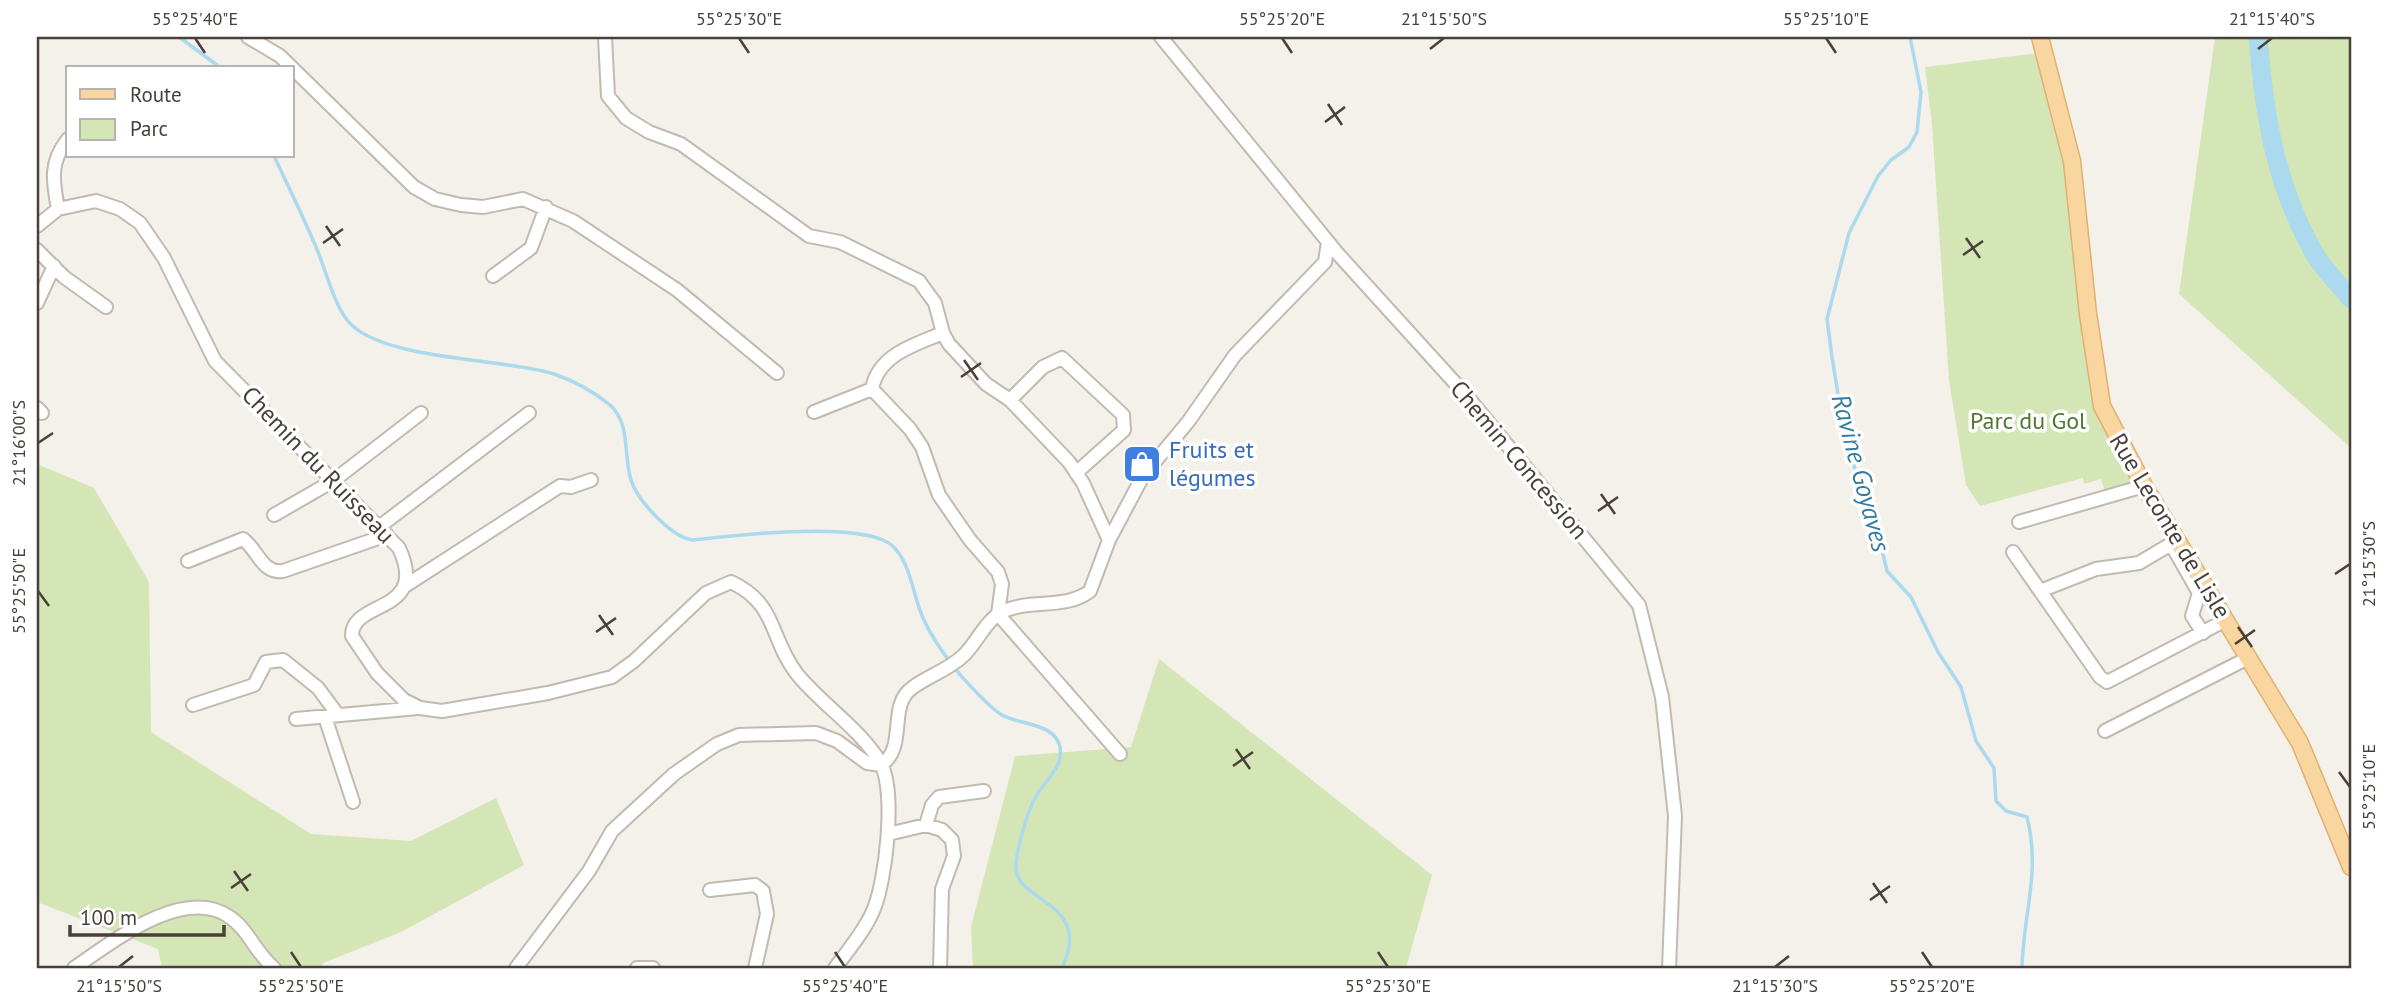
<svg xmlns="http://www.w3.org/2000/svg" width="2388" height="1005" viewBox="0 0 2388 1005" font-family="'PT Sans',sans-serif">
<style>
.green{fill:#d5e6b6}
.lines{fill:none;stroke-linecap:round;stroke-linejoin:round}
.stream{stroke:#abd9ed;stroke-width:3.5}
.river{stroke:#abd9ed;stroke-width:19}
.minor-casing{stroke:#c2bab0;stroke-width:16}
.major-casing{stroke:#deb16f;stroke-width:19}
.minor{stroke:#fff;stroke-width:12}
.major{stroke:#f9d69f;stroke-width:16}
.ticks{fill:none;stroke:#484039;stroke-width:2.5}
.labels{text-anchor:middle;stroke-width:7;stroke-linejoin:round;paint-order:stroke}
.park-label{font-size:24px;fill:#51772e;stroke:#fff}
.shop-label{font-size:24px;fill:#366cbe;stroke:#fff;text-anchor:start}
.street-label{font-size:24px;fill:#484039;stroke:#fff}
.water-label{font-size:26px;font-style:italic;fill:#337c9f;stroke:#fff}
.neatline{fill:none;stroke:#484039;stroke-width:2.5}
.ticks-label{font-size:18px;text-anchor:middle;fill:#484039}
</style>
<rect width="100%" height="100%" fill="#f4f0ea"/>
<path class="green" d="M2215 37H2351V448L2179 294Z
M2037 53 2057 113 2070 187 2090 387 2105 424 2136 481 2105 492 2101 479 2084 484 2083 478 1980 506 1966 485 1949 380 1932 125 1925 67Z
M37 464 94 488 149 582 151 732 311 834 411 841 496 798 524 865 401 932 323 963 321 968H162L158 949 37 902Z
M1159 659 1432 875 1406 968H973L971 927 1015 756 1131 747Z"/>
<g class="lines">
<path class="stream" d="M179 37 221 68
M1910 37 1921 92 1917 132 1909 147 1891 160 1878 176 1849 233 1827 319 1832 357 1842 419 1856 473 1877 528 1887 571 1911 597 1938 652 1961 687 1976 741 1994 768 1996 801 2006 811 2027 817C2041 872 2023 915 2022 968
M274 156C289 188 305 220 318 252 327 274 333 301 347 320 379 361 504 358 554 374 575 381 594 392 610 405 631 424 623 455 631 480 637 500 672 538 693 540 737 535 843 523 883 540 910 551 912 594 923 618 930 634 943 653 954 667 963 679 990 708 1002 715 1020 725 1055 723 1060 747 1064 768 1043 782 1035 798 1027 813 1015 854 1016 870 1020 903 1093 903 1062 968"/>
<path class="river" d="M2258 37C2264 114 2275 184 2314 253 2323 269 2339 284 2351 299"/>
<defs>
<path id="minor" d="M248 37 280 56 414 187 435 199 461 205 483 207 523 199 573 221 677 290 777 373
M605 37 608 96 626 118 649 132 681 144 809 236 840 242 919 281 935 303 943 333 949 344 986 384 1010 400 1069 462 1083 483 1109 540
M1161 37 1338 254 1466 395 1639 605 1662 697 1675 816 1669 968
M58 209C53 182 49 162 68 139
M37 226 58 209 96 201 120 209 140 223 164 258 215 361 399 548C430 615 351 599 352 636L377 673 404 700 420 708 442 711 548 693 612 677 634 661 706 593 731 582C778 604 769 638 797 674 821 704 862 730 881 764 896 792 886 882 873 911 864 932 848 950 835 968
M37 250 64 277 106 307
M493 276 531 248 546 207
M37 303 54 266
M943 333C914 345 878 355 872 389L910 429 922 447 939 495 970 540 998 572 1002 584 998 614 1120 754
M1010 400 1043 367 1062 358 1123 415 1124 430 1076 473
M37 408 42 413
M814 412 872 389
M274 515 333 481 421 413
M2019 522 2144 486
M379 527 529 413
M2013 552 2100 677 2107 682 2226 620
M188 561 243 539C258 550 262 574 283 571L387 535
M405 586 560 486 571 487 591 480
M2040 591 2096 569 2139 563 2171 544 2199 593 2192 616 2203 633
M193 705 254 685 266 662 283 660 318 688 338 715
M325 717 353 802
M296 719 418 708
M2105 731 2248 658
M926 825 932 805 939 797 984 791
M888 834 926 825 942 830 952 840 954 856 942 889 940 968
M710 890 755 885 763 891 767 914 755 968
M74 968C111 943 182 886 228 916 248 928 256 954 274 968
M516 968 589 871 612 831 674 774 717 744 739 735 816 733 837 741 867 763 881 765C908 747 887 706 912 688 928 676 948 670 963 656 976 644 986 620 1002 612 1030 598 1066 610 1090 591L1109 540 1143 476 1188 422 1235 355 1325 262 1328 242
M637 968H653"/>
<path id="major" d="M2040 37 2072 161 2088 314 2102 406 2144 486 2300 743 2351 867"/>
</defs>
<use href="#minor" class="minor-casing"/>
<use href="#major" class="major-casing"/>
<use href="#minor" class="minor"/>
<use href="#major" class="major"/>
</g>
<path class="ticks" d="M195 38 205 53M739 38 749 53M1282 38 1292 53M1826 38 1836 53M1430 49 1444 38M2258 49 2272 38M1328 104 1342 125M1325 122 1345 107M326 226 340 246M1966 238 1980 258M323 243 343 229M1963 255 1983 241M964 360 978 380M961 377 981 363M38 443 53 433M1601 494 1615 514M1598 511 1618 497M2335 574 2350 564M38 591 49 606M599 615 613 635M2238 627 2252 647M596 632 616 618M2235 644 2255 630M1236 749 1250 769M1233 766 1253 752M2339 772 2350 787M234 871 248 891M1873 883 1887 903M231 888 251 874M1870 900 1890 886M291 952 301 967M835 952 845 967M1378 952 1388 967M1922 952 1932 967M119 967 133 956M1775 967 1789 956"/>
<defs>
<symbol id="shop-square" viewBox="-11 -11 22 22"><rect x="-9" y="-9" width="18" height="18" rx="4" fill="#3f7fe0" stroke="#fff"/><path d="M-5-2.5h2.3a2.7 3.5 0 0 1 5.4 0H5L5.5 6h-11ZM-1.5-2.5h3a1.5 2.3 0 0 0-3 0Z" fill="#fff"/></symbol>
</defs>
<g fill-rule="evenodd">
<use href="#shop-square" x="1120" y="442" width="44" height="44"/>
</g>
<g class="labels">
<g class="park-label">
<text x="2028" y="429">Parc du Gol</text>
</g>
<g class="shop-label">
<text x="1169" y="458">Fruits et<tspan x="1169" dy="28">légumes</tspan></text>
</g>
<g class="street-label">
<text transform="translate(1519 460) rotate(50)" y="8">Chemin Concession</text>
<text transform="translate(318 465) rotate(46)" y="8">Chemin du Ruisseau</text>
<text transform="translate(2170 526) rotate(59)" y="8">Rue Leconte de Lisle</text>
</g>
<g class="water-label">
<text transform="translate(1861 473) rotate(75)" y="9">Ravine Goyaves</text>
</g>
</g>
<rect width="2388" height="1005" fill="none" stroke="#ffffff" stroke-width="77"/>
<rect x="66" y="66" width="228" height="91" fill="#ffffff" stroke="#b6b3b0" stroke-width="2"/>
<rect x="80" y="89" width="35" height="10" fill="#f9d69f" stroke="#b6b3b0" stroke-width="2"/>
<text x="130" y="102" font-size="21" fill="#484039">Route</text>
<rect x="80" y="119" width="35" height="21" fill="#d5e6b6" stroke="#b6b3b0" stroke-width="2"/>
<text x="130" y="136" font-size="21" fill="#484039">Parc</text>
<path d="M70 925v10h154v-10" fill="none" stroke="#484039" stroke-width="3.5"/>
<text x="80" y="925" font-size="21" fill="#484039" stroke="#ffffff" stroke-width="5" paint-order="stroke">100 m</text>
<rect x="38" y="38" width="2312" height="929" class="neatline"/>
<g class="ticks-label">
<text x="195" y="25">55°25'40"E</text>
<text x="739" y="25">55°25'30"E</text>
<text x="1282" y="25">55°25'20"E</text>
<text x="1444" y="25">21°15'50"S</text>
<text x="1826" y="25">55°25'10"E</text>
<text x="2272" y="25">21°15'40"S</text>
<text transform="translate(19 443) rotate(-90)" y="6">21°16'00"S</text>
<text transform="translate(2369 564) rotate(-90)" y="6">21°15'30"S</text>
<text transform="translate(19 591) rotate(-90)" y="6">55°25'50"E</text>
<text transform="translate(2369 787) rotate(-90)" y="6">55°25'10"E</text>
<text x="119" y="992">21°15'50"S</text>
<text x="301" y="992">55°25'50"E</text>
<text x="845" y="992">55°25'40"E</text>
<text x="1388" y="992">55°25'30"E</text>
<text x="1775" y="992">21°15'30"S</text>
<text x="1932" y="992">55°25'20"E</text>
</g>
</svg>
